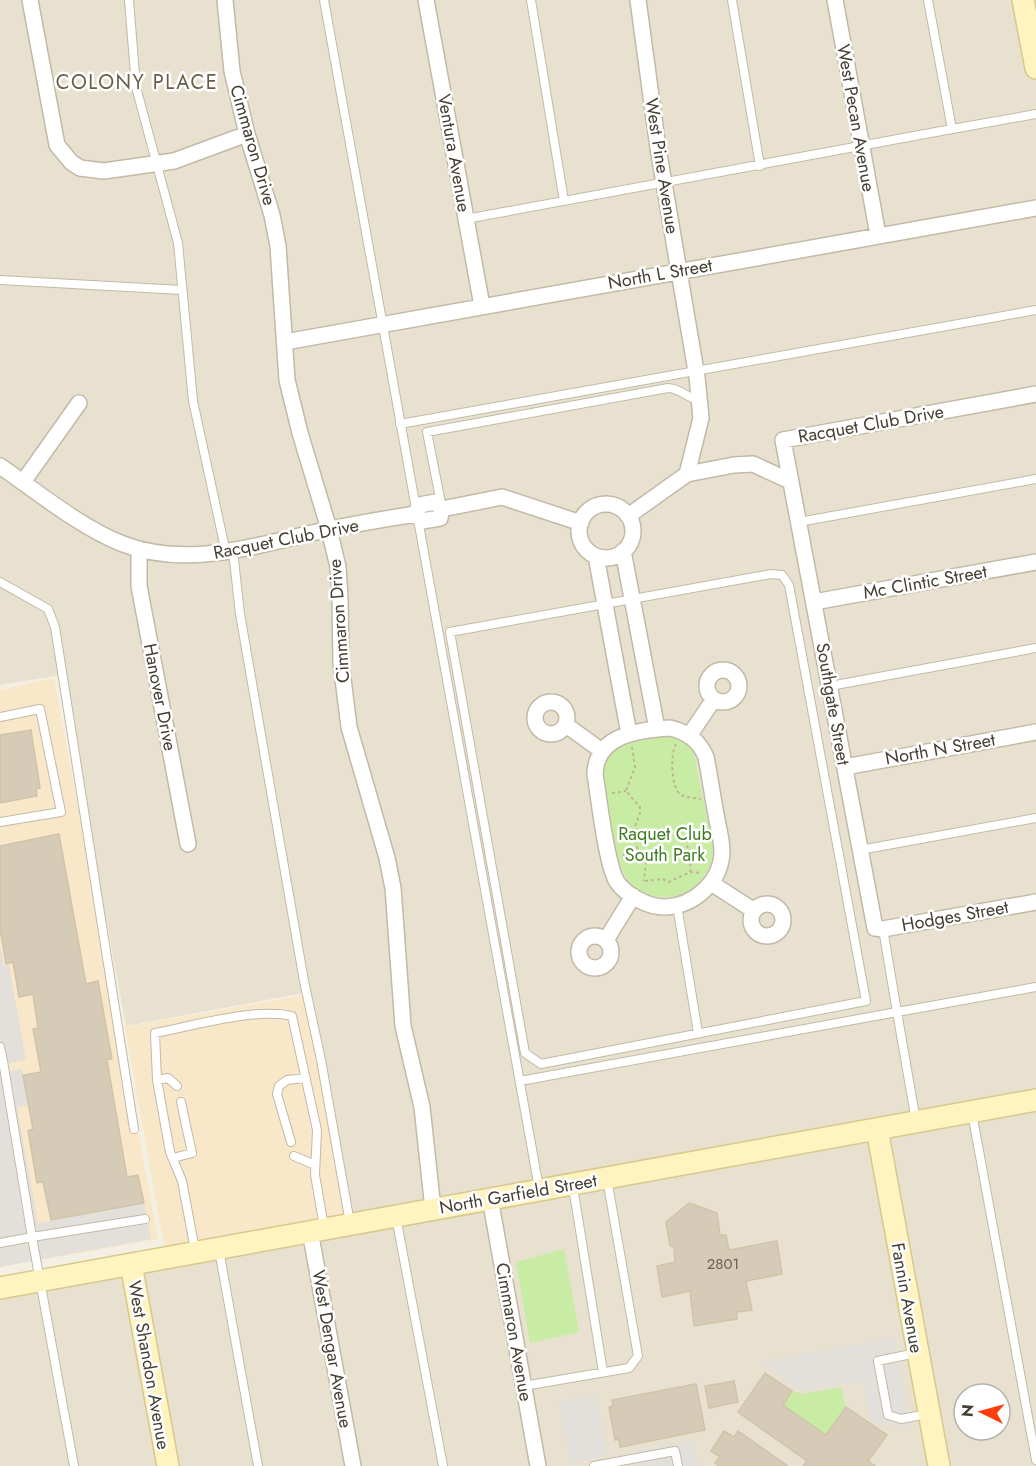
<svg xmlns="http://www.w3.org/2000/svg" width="1036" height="1466" viewBox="0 0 1036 1466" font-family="Jost,sans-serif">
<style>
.residential{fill:#e8e1cf;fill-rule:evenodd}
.commercial{fill:#f8e7c9}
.green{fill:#c9eca5}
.parking{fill:#e3e0db}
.building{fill:#d5cbb6;stroke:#d1c3a9;stroke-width:1.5}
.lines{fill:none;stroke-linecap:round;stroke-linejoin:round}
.lane-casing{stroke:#c2baa6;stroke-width:10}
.street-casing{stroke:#c2baa6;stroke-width:18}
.secondary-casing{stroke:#d8c88c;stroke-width:24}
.path{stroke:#c2b493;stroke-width:2;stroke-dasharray:3 3;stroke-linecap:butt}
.lane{stroke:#fff;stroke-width:8}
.street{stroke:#fff;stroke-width:15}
.secondary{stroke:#fff3c0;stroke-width:21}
.labels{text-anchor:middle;stroke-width:5;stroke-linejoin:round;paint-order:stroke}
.number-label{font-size:15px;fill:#696153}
.street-label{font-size:18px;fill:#453e32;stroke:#fff}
.park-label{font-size:18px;fill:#3e7c20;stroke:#fff}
.neighbourhood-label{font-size:20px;letter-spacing:1.5px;fill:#695d48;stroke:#fff}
</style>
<rect width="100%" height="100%" fill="#f3efe2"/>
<path class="residential" d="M0 0H1036V1466H0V1289L352 1229 310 992 126 1026 61 675 0 685ZM964 1394H1000V1430H964Z"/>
<path class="commercial" d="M54 678 158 1239 0 1267V690Z
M310 994 352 1228 167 1262 125 1027Z"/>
<path class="green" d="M664 737C677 737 687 741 694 753 698 774 702 795 707 816 709 826 713 837 713 847 713 873 694 895 669 897 654 898 637 893 628 880 615 863 607 798 602 774 607 740 637 742 664 737Z
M564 1249 579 1332 530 1343 516 1262Z
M841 1387 846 1407 826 1435 783 1405 792 1391 802 1394Z"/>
<path class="parking" d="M0 945 4 966 9 965 26 1060 0 1065Z
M22 1069 28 1105 17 1107 38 1223 144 1203 151 1239 0 1267V1073Z
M894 1338 910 1427 871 1423 863 1381 801 1391 759 1362Z
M596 1395 607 1456 570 1463 559 1402Z
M693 1440 698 1466H638L635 1451Z"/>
<path class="building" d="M31 730 40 788 36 789 37 796 0 803V735Z
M59 834 86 984 98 981 112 1059 107 1060 127 1177 138 1175 144 1203 51 1220 43 1182 37 1183 28 1131 33 1129 23 1075 41 1072 33 1029 38 1028 33 994 19 997 13 962 6 964 0 928V846Z
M689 1203 717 1213 720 1235H726L729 1250 777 1241 782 1274 746 1281 752 1310 737 1312V1319L694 1326 690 1291 662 1297 657 1266 675 1262 674 1247 670 1246 666 1222Z
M765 1373 792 1391 783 1405 826 1435 846 1407 887 1435 868 1461 875 1466H803L807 1461 738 1412Z
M734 1381 738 1402 709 1408 705 1386Z
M696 1384 705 1430 620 1447 619 1439 615 1440 609 1407 613 1406 612 1400Z
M724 1431 734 1437 738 1431 788 1466H719L715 1463 720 1457 711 1451Z"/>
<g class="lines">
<defs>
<path id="lane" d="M129 0 136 87 178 243 193 401 226 553
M324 0 539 1188
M531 0 564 201
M732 0 760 166
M952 129 1036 114
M466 219 952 129 928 0
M0 280 182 290
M400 424 1036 310
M441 503 427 432 668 388C680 388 688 399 700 400
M799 522 1036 479
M233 551 240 614 304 981 321 1060 350 1223
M771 574 782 575 789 585 866 1001 541 1064 525 1053 450 632Z
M0 582 48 609 55 627 134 1129
M830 686 1036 648
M0 717 40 709 61 812 0 822
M860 850 1036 818
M677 905 698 1033
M0 1047 3 1061 0 1062
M3 1061 32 1237 145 1219
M157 1080 168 1078 177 1086
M520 1081 897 1012 883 929
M972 1113 1036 1460
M916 1121 897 1012 1036 987
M291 1142 277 1094 279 1086 287 1080 305 1078
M294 1156 315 1165
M173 1158 192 1153 181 1102
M573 1187 603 1372
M396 1217 443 1466
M0 1243 32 1237 74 1466
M195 1250 182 1181 170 1152 157 1080 155 1033C192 1026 257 1007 292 1016L317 1130 315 1175 324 1227
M219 1250 258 1466
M916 1353 878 1361 888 1415 901 1419 927 1414
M524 1386 629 1368 638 1356 607 1179
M594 1466 675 1451 678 1466"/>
<path id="street" d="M30 0 57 145 71 162 80 168 104 171 174 161 247 134
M225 0 232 71 247 134 272 215 278 246 287 380 300 433 329 529 338 567 340 598 341 663 349 727 387 858 393 888 403 1026 422 1107 433 1209
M426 0 482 306
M638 0 658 148 697 377 701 418 687 474
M835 0 878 235
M285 342 1036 208
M1036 394 783 440 875 928 883 929 1036 902
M0 466C36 491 83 529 123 544 188 569 257 545 321 531 353 524 384 519 416 514
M23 482 79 403
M579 531a27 27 0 1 1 54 0a27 27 0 1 1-54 0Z
M442 509 502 497 581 523
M416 514 422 521 440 518 442 509
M416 514 419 505 436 502 442 509
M628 516 687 474 734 465 753 464 790 481
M139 549V586L188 844
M623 551 657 729
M596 556 629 734
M814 602 1036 562
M707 686a16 16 0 1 1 32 0a16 16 0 1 1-32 0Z
M535 718a16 16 0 1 1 32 0a16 16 0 1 1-32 0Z
M566 725 602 751
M670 728C687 732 699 740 706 757 710 778 713 799 717 820 719 830 722 841 722 852 721 882 694 906 665 907 648 907 627 896 617 882 606 864 599 798 595 774 596 735 638 730 670 728Z
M689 736 714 699
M845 767 1036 732
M711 883 753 910
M751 920a16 16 0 1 1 32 0a16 16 0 1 1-32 0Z
M579 952a16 16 0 1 1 32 0a16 16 0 1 1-32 0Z
M606 940 633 896
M490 1198 538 1466
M310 1231 353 1466"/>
<path id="secondary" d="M1023 0 1036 68
M877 1129 939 1466
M131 1264 168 1466
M0 1288 1036 1100"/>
</defs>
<use href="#lane" class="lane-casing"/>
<use href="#street" class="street-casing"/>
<use href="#secondary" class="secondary-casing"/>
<path class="path" d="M676 744C670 753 671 789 681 795 687 798 695 798 701 799
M632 747 635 767 626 791 640 807V813L634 829V835L638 851 643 856 646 863 644 881
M612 793 626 791
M623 855 638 851
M690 872 702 873
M645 881 663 879 669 882 690 872C692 862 686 849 687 836L704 827"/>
<use href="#lane" class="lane"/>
<use href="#street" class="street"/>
<use href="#secondary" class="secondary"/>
</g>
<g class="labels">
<g class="number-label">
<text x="723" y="1269">2801</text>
</g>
<g class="street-label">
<text transform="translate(856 118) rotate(80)" y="6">West Pecan Avenue</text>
<text transform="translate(253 145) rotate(74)" y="6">Cimmaron Drive</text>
<text transform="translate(454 153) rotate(80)" y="6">Ventura Avenue</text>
<text transform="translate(662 166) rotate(81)" y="6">West Pine Avenue</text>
<text transform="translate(660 274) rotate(-10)" y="6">North L Street</text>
<text transform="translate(871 424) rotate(-10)" y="6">Racquet Club Drive</text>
<text transform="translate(286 539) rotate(-11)" y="6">Racquet Club Drive</text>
<text transform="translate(925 582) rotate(-10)" y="6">Mc Clintic Street</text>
<text transform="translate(339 621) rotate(-94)" y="6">Cimmaron Drive</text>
<text transform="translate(160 697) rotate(79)" y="6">Hanover Drive</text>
<text transform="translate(833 704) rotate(80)" y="6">Southgate Street</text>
<text transform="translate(940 749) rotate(-10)" y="6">North N Street</text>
<text transform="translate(955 916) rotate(-10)" y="6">Hodges Street</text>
<text transform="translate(518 1194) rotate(-10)" y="6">North Garfield Street</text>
<text transform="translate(907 1298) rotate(80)" y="6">Fannin Avenue</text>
<text transform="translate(514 1332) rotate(80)" y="6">Cimmaron Avenue</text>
<text transform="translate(332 1349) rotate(80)" y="6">West Dengar Avenue</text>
<text transform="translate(149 1365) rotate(80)" y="6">West Shandon Avenue</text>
</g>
<g class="park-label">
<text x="665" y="840">Raquet Club<tspan x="665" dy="21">South Park</tspan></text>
</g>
<g class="neighbourhood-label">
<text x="137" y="89">COLONY PLACE</text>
</g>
</g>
<g transform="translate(982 1412) rotate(275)"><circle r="28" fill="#ffffff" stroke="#b5b2ad" stroke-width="1.5"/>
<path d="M0-4.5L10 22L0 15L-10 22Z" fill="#ff3d0d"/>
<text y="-9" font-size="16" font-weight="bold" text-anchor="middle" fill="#453e32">N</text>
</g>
</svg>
